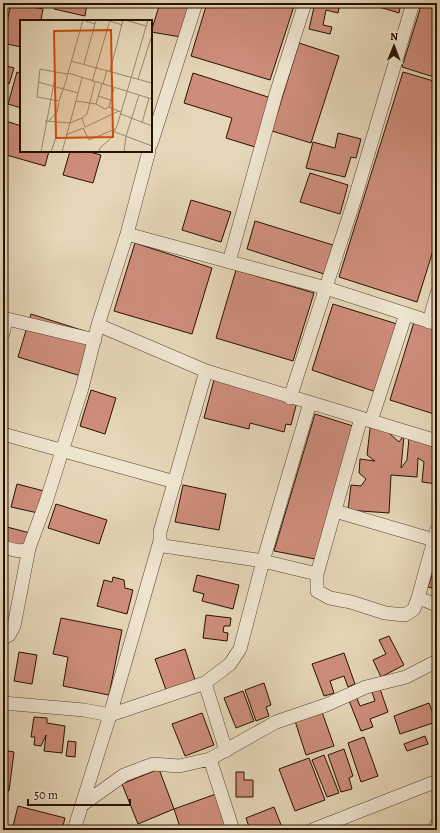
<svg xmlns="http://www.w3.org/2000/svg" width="440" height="833" viewBox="0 0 440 833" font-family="Alegreya,serif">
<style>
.building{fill:#ce8d7b;stroke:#271100}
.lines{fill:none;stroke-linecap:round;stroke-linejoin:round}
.street-casing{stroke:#56422e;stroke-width:14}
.street{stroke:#eee4d0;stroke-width:13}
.inset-road{fill:none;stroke:#99876e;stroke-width:1}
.view{fill:#cb4e0a;fill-opacity:0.15;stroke:#cb4e0a;stroke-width:2}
.inset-edge{fill:none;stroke:#271100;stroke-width:2}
</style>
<rect width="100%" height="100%" fill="#e5d6b7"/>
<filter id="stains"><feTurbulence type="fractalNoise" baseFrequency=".005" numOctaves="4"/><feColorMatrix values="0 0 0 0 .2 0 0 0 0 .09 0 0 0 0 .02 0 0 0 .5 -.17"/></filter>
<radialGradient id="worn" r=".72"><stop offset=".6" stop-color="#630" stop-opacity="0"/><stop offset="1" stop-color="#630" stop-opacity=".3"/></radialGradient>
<path class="building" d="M11 3 43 9 41 20 44 21H21V47L3 43Z
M55 3H87L85 16 54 9Z
M160 3 190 8 181 37 151 32Z
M207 3H295L270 80 191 56Z
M315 3H340L338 13 326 10 323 25 332 27 330 34 309 29Z
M366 3H401L399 13Z
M422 3H437V78L402 67Z
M299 43 339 56 311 143 272 131Z
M3 65 14 68 9 84 3 82Z
M17 72 21 73V108L8 104Z
M403 72 437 82V238L417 302 339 277Z
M193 73 271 98 255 147 226 138 232 118 184 103Z
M3 120 21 126V151H49L45 166 3 154Z
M338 133 361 139 356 158 351 157 345 177 306 168 313 142 335 148Z
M70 151H86L101 155 93 183 63 175Z
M310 173 348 185 340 214 300 202Z
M191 200 231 212 221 242 182 230Z
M255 221 333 245 324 274 247 249Z
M135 243 212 268 192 334 114 311Z
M236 270 314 293 293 361 216 338Z
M333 304 397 324 376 392 312 370Z
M31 314 94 334 81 376 18 357Z
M414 322 437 329V415L390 400Z
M216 372 299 394 291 425 286 424 284 432 250 423 249 429 204 418Z
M91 390 116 398 105 434 80 426Z
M315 414 353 426 315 559 274 551Z
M371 420 391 422 390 434 399 442 404 435 401 468 407 460 409 438 437 442V484L422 482 424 462 418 458 417 477 391 475 389 513 348 510 351 485 361 486 366 479 359 473 360 459 375 461 367 455Z
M17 484 44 491 38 513 11 507Z
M183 485 226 494 219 530 175 522Z
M56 504 107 520 99 544 48 528Z
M3 526 30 533 27 547 3 553Z
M437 558V589L428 587Z
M197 575 239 585 233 609 202 601 204 594 193 591Z
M113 577 124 580 125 588 133 590 127 614 97 606 104 580 112 582Z
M206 615 231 618 230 626H224L223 632 228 633 227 641 203 638Z
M61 618 122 630 109 695 63 686 68 657 53 654Z
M389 636 404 665 381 677 373 660 386 654 379 640Z
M185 649 195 680 166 690 155 659Z
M19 652 37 655 32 684 14 681Z
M344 653 355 684 348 687 344 676 330 681 334 693 324 696 312 664Z
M264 683 271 705 266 707 269 716 256 721 245 690Z
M380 689 388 712 370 719 373 727 361 731 348 698 356 696 360 706 375 701 372 692Z
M243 691 254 721 236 728 224 698Z
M429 703 436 722 400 734 394 716Z
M322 712 334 746 306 755 295 721Z
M202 713 214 745 185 756 172 724Z
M34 717 47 718V723L65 726 62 753 44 751 46 735 41 746 34 745 35 737H31Z
M425 736 428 744 407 751 404 744Z
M364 737 378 776 361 782 348 743Z
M68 741 76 742 75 757 66 756Z
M344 749 353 776 349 778 352 789 341 792 328 755Z
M3 750 14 752 9 791 3 790Z
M324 755 339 793 327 797 312 760Z
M309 758 325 800 295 811 279 769Z
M159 769 174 809 138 824 122 784Z
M236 772H244V780H253V797H236Z
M216 794 228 830H181L174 809Z
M18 806 65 818 62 830H12Z
M274 807 283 830H250L246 818Z"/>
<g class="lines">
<defs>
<path id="street" d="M151 144 196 3
M149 151 127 234 98 325 206 371 437 441
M127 234 326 288 437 324
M229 262 276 94 305 3
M3 318 95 340
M429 322 437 293
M3 334 6 319
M206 371 160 532V541L164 546 263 561 317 574V591L330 598 351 602 385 613 405 615 414 609 418 598 437 605
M290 398 354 201 413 3
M371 421 406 314
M3 434 175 482
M335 511 434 540
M3 547C12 549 21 554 29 548L46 502 82 388 98 325
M317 574 361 418
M418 598 437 529
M3 638 9 635 14 626 29 548
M3 703 84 710 110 715 205 683
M226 751 205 683 230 664 240 649 263 561 310 403
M210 759 276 722 326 705 366 687 406 677 437 661
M82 805 124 775 153 764 179 766 210 759 233 830
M74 830 110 715 160 541
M312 830 437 781
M434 830 437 824"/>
</defs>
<use href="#street" class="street-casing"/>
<use href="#street" class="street"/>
</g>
<g transform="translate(20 20)">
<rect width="132" height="132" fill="#e5d6b7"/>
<path class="inset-road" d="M63 0 48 53 132 79M63 0 75 4M105 0 126 6M90 1 102 5M51 41 132 63M64 44 76 0M90 51 103 0M47 54 20 49 17 77 39 81 46 61 48 53M62 58 56 81 76 84 85 89 89 87 101 92M118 59 132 15M18 62 58 73M72 62 90 0M83 64 87 50M78 76 91 80M76 84 82 64M89 87 94 68M101 94 132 106M25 101 50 103 62 98M29 101 37 92 39 82M122 103 129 78M65 107 62 98 67 94 75 62M65 107 99 91M95 112 132 126M46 115 63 108 69 120 95 109M21 132 36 52M31 132 36 117M42 132 56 81M79 132 80 128 91 118 97 106 128 0M104 132 106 116 119 75"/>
<path class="view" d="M91 10 93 117 36 118 34 11Z"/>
<rect width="132" height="132" class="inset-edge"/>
</g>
<rect width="440" height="833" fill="none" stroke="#e5d6b7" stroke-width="16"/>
<rect x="4" y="4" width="432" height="825" fill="none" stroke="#271100" stroke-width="2"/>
<rect x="8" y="8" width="424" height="817" fill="none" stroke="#271100"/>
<g transform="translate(394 46) rotate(1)" stroke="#eee4d0" stroke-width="3" paint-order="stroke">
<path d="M0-3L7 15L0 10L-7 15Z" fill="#271100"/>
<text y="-6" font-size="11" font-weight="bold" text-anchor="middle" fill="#271100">N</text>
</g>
<path d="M28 799v6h102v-6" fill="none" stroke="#271100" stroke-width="2"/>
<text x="34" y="799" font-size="12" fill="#271100" stroke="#eee4d0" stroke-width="3" paint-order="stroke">50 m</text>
<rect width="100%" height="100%" filter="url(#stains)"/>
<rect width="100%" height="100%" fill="url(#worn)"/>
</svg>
